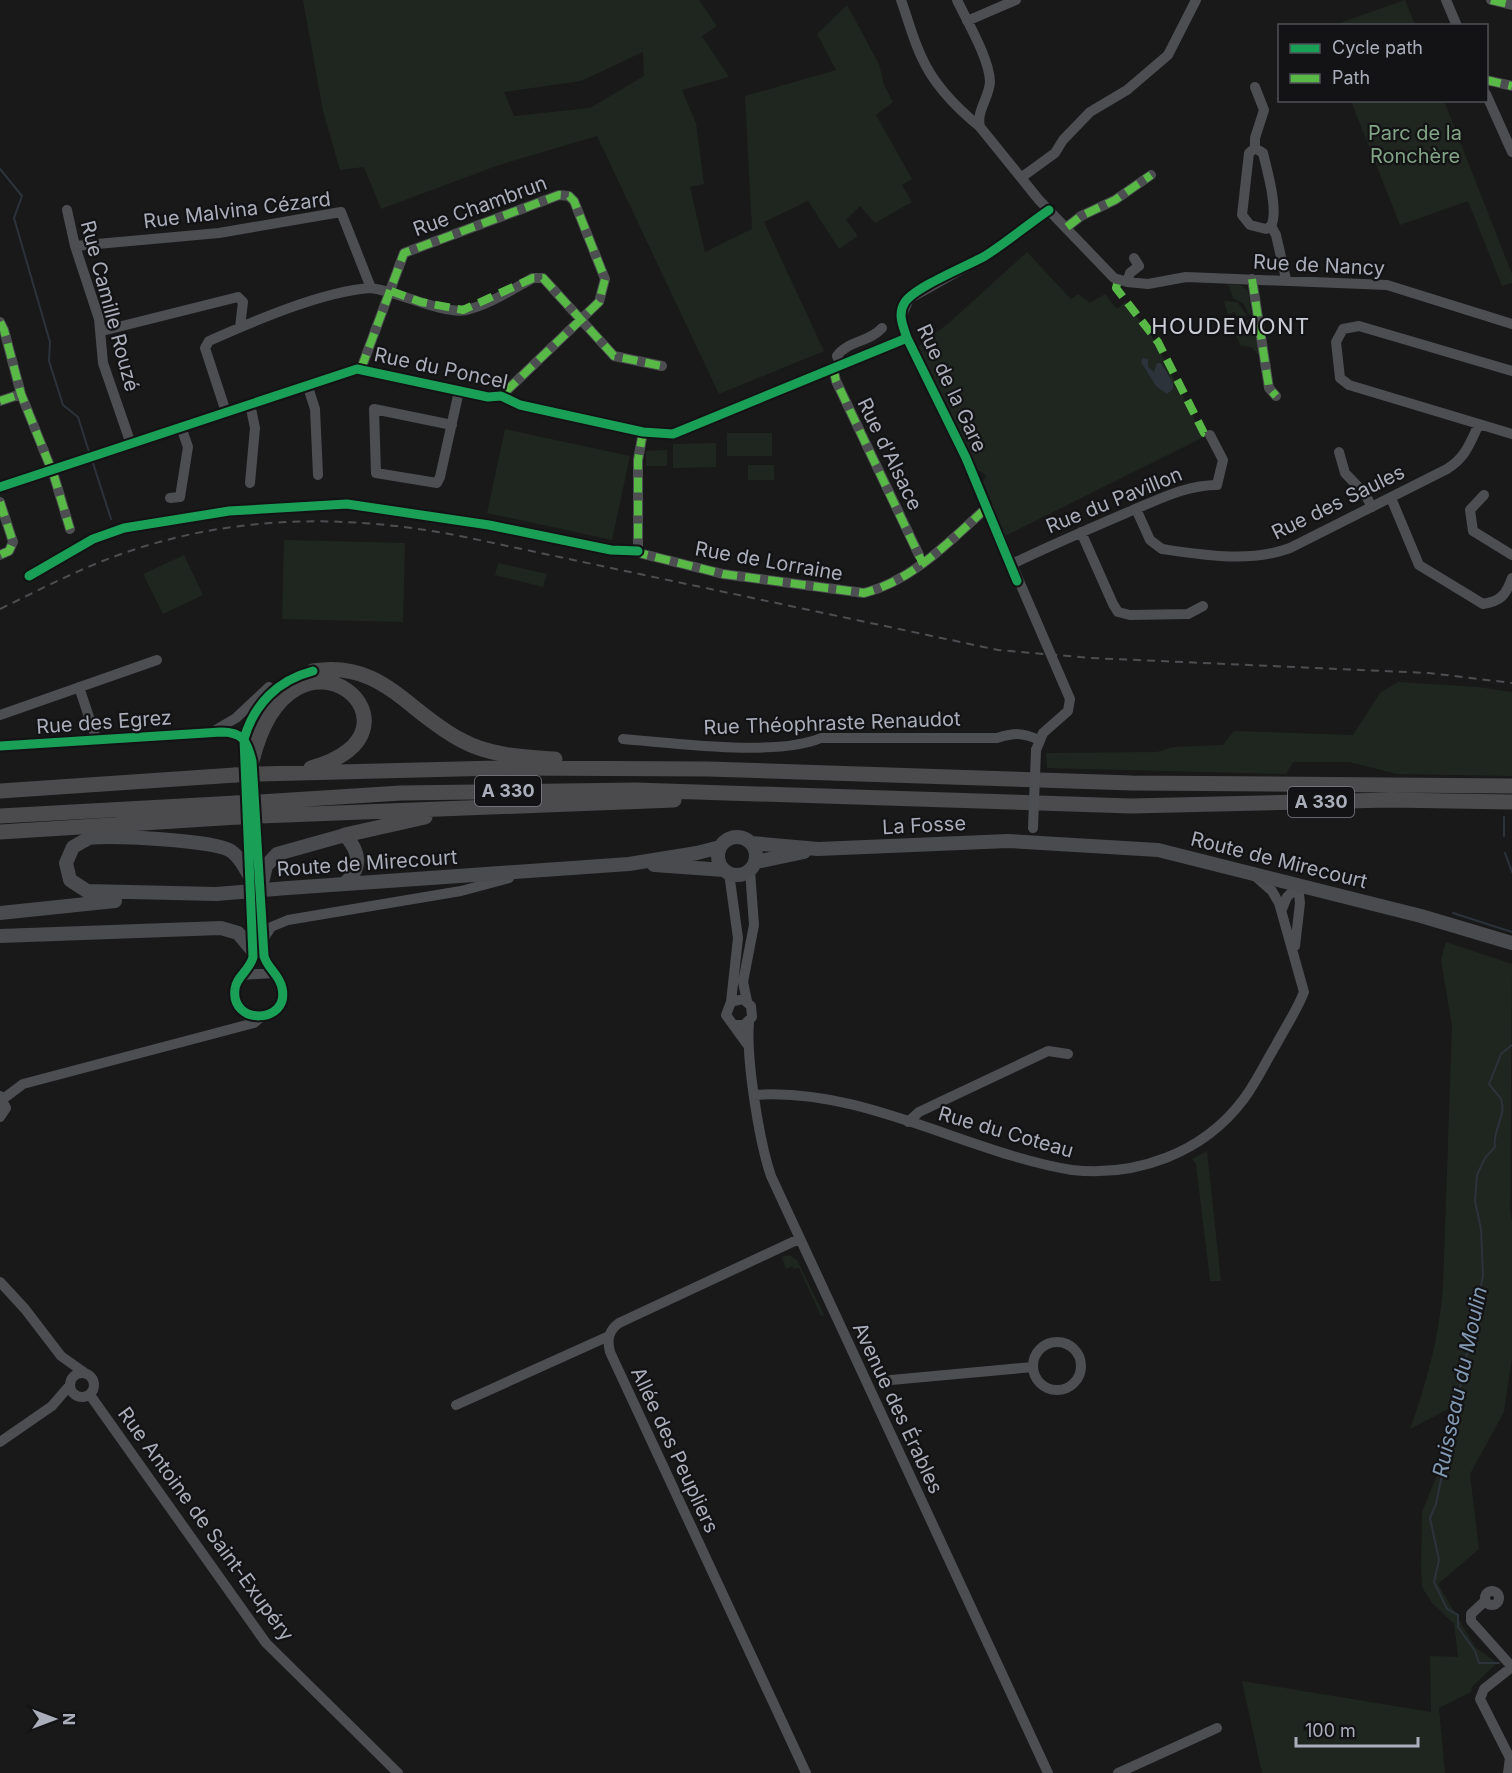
<svg xmlns="http://www.w3.org/2000/svg" width="1512" height="1773" viewBox="0 0 1512 1773" font-family="Inter,sans-serif">
<style>
.green{fill:#1f2620;fill-rule:evenodd}
.water{fill:#2c333b}
.lines{fill:none;stroke-linecap:round;stroke-linejoin:round}
.stream{stroke:#2c333b;stroke-width:2}
.minor{stroke:#4d4e52;stroke-width:10}
.major{stroke:#4a4b4e;stroke-width:14}
.highway{stroke:#4b4b4e;stroke-width:15}
.rail{stroke:#4d4e51;stroke-width:2;stroke-dasharray:8 6;stroke-linecap:butt}
.minor-bridge{stroke:#4d4e52;stroke-width:10}
.major-bridge{stroke:#4a4b4e;stroke-width:14}
.highway-bridge{stroke:#4b4b4e;stroke-width:15}
.quiet{stroke:#58b947;stroke-width:8;stroke-dasharray:15 8;stroke-linecap:butt}
.cycleway-casing{stroke:#131315;stroke-width:13}
.cycleway{stroke:#1a9f57;stroke-width:9}
.labels{text-anchor:middle;stroke-width:4.5;stroke-linejoin:round;paint-order:stroke}
.shield{fill:#131315;stroke:#7d8088;stroke-width:1.5}
.shield-label{font-size:18px;font-weight:bold;fill:#aaaeba}
.park-label{font-size:20px;fill:#82a486;stroke:#131315}
.street-label{font-size:20px;fill:#aaaeba;stroke:#131315}
.water-label{font-size:21px;font-style:italic;fill:#829ab4;stroke:#131315}
.quarter-label{font-size:22px;letter-spacing:1.5px;fill:#cbced6;stroke:#131315}
</style>
<rect width="100%" height="100%" fill="#191919"/>
<path class="green" d="M303 0H699L717 26 702 36 729 77 682 90 696 123 704 184 690 187 705 252 752 229 745 96 836 70 817 34 847 5 879 64 884 85 893 102 876 115 912 179 902 185 912 202 875 223 860 206 846 220 858 236 839 249 808 201 764 222 824 351 719 394 597 136 499 165 381 209 364 167 340 170 323 111ZM643 52 644 76 590 108 514 116 504 92 581 81Z
M1405 0 1415 25H1334Z
M1351 101H1444L1512 274V283L1502 286 1468 201 1400 225Z
M1027 252 1071 299 1078 294 1090 303 1105 294 1117 309 1125 302 1130 307 1154 340 1204 437 1005 536 982 483 986 476 981 471H978L918 347 950 322Z
M1228 284 1241 285 1248 291 1251 314 1249 315 1244 304 1233 298Z
M1224 301 1237 302 1247 315 1240 319 1234 312 1228 315Z
M1253 317 1259 355 1251 347 1241 346 1236 336 1244 332 1241 323Z
M505 429 630 456 612 540 487 513Z
M727 433H772V456H727Z
M716 443V467L673 468V444Z
M667 450V466H646V451Z
M748 465H774V480H748Z
M284 540 405 543 403 622 282 619Z
M184 555 203 595 163 614 143 574Z
M498 563 547 574 543 587 495 575Z
M1398 682 1478 687 1512 692V776L1397 774 1349 762H1293L1286 774 1047 768 1046 753 1157 752 1173 747 1223 745 1234 731 1353 735 1380 693Z
M1446 942 1512 964 1510 1209 1512 1222V1358L1504 1412 1470 1474 1479 1549 1438 1584 1475 1647 1497 1663 1472 1687 1471 1692 1439 1708 1445 1773H1262L1242 1681 1431 1712 1430 1656 1458 1657 1454 1624 1432 1603 1422 1587 1421 1571 1422 1512 1439 1470 1449 1436 1452 1407 1410 1429C1427 1382 1439 1337 1443 1287L1452 1026 1441 960Z
M1207 1151 1221 1281H1210L1196 1164 1192 1159Z
M789 1255 797 1260 824 1315 821 1316 799 1268 794 1269 792 1266 786 1269 782 1257Z"/>
<path class="water" d="M1143 358 1148 359V367L1154 372 1157 363H1161L1173 383V389L1167 394 1156 386 1141 362Z"/>
<g class="lines">
<path class="stream" d="M0 169 22 196 14 218 50 342 49 361 63 405 78 417 90 455
M92 460 111 519
M1504 836V817
M1505 853 1512 872
M1453 913 1512 932
M1499 1663H1479L1475 1651 1458 1627V1615L1447 1609 1434 1582 1439 1560 1430 1518 1436 1504 1483 1276 1481 1229 1475 1201 1477 1175 1485 1158 1495 1147C1492 1131 1507 1115 1501 1099 1498 1094 1492 1089 1489 1084L1501 1054 1512 1045"/>
<path class="minor" d="M901 0C908 19 913 40 922 58 934 85 958 109 980 127
M957 0C967 21 990 60 990 82 989 98 976 111 980 127L1039 200 1114 278 1127 282 1148 284 1186 277 1387 285 1512 324
M1446 0 1457 26
M1491 0 1512 5
M967 21 1016 0
M1486 80 1512 86
M1255 87 1264 110 1255 138V148
M1486 94 1512 152
M1022 177 1055 153 1063 140 1090 112 1127 90 1168 55 1196 0
M67 210 75 246 99 319 103 363 131 444
M1271 226 1266 229 1250 225 1242 215 1249 153 1255 148 1263 153C1267 170 1279 211 1271 226L1276 235 1286 279
M1067 227 1081 216 1115 200 1151 175
M75 246 219 233 341 212 371 288C396 291 444 315 466 310 489 305 513 289 533 278H543L614 356 662 366
M1252 279 1269 388 1276 396
M1127 282 1130 273 1139 266 1134 258
M0 322 4 330 21 394 54 476 70 529
M102 331 238 297 243 302 240 327
M841 365 837 356C847 341 870 342 882 328
M833 367 836 381 919 555
M361 369 404 253 559 195 569 196 574 201 605 279 599 302 501 396
M1512 371 1359 326 1343 329 1336 342 1340 378 1349 385 1512 434
M307 384 315 409 318 475
M0 401 21 394
M226 412 205 348 209 341C254 321 323 291 371 288
M452 425 374 409 376 473 437 483 440 477 459 391
M643 432 638 460V551L643 554 723 574 864 593C911 581 947 544 982 512L989 509
M1339 452 1345 473 1365 494 1372 507
M250 483 255 428 250 404
M0 487 357 369 488 397 501 396 520 405 643 432 673 434 907 338
M1484 495 1470 510 1473 531 1512 555
M170 498 180 497 188 447 181 427
M1391 498 1419 565 1483 604C1501 601 1506 595 1512 578
M0 502 13 542 9 551 0 555
M1136 509 1150 540 1162 549C1203 555 1250 563 1290 548L1447 469C1466 457 1470 443 1479 424
M1081 532 1113 604 1118 612 1130 615 1188 614 1203 606
M1010 565C1051 545 1091 528 1133 510 1160 499 1187 485 1217 485L1223 460 1210 435
M79 687 97 741
M0 715 157 660
M214 731 236 718 269 687
M623 739C674 743 776 757 821 738H997C1014 733 1022 732 1039 740
M0 746 221 732C243 732 247 741 252 761L264 956C267 968 280 975 282 988 290 1024 230 1026 235 989 236 977 250 970 253 957L244 739C254 704 278 680 313 671
M1036 750 1043 733 1068 711 1070 699 966 458 907 338 901 317 909 299 985 256 1049 210
M729 873 738 938 731 1002
M1282 909 1287 897 1298 886
M262 941 271 927 288 920 461 891 509 878
M1295 946 1300 903 1298 886
M242 975 273 973
M747 1001 743 982 754 925 750 871
M749 1022C746 1059 759 1141 771 1176L1048 1773
M734 1025H744L752 1017 751 1006 743 999 731 1002 726 1015 747 1044
M755 1095C863 1087 968 1153 1072 1170 1137 1177 1203 1153 1243 1100 1256 1083 1265 1063 1276 1045 1285 1028 1297 1010 1304 992L1279 903 1272 891 1254 875
M0 1096 6 1108 0 1117
M3 1099 23 1084 254 1023 261 1017
M908 1122 919 1112 1048 1051 1068 1054
M799 1239 619 1323C608 1331 607 1340 610 1352L806 1773
M0 1282 25 1309 61 1356 85 1373
M1033 1366a24 24 0 1 1 48 0a24 24 0 1 1-48 0Z
M70 1385a12 12 0 1 1 24 0a12 12 0 1 1-24 0Z
M891 1380 1033 1367
M90 1395 266 1643 398 1773
M456 1405 609 1336
M0 1442 52 1406 70 1385
M1485 1598a7 7 0 1 1 14 0a7 7 0 1 1-14 0Z
M1485 1601 1471 1614V1621L1512 1667
M1118 1773 1217 1728
M1508 1773 1510 1758 1480 1699 1484 1689 1512 1667"/>
<path class="major" d="M718 856a19 19 0 1 1 38 0a19 19 0 1 1-38 0Z
M752 843 818 849 1008 841 1158 850 1421 916 1512 943
M756 862 804 852
M654 865 724 870
M288 888 629 864 697 853 720 847
M216 894 87 891 70 880 66 863 73 847 89 838C111 835 213 840 231 851 240 857 244 867 250 876
M259 896 266 866 277 854 345 835C360 852 363 868 344 884
M0 913 115 901
M0 936 221 928 238 933 253 951"/>
<path class="highway" d="M313 671C382 660 406 711 461 740 490 756 523 757 555 759
M252 761C293 598 443 732 311 768
M259 774 498 768 708 769 1132 783 1512 786
M0 791 235 775
M260 802 401 793 636 790 1131 806 1390 800 1512 802
M0 816 236 803
M260 816 674 800
M0 832 238 817
M345 835 425 817"/>
<path class="rail" d="M0 609C41 589 81 568 124 553 236 514 350 514 465 537L998 650 1091 658 1429 673 1512 683"/>
<path class="minor-bridge" d="M1033 828 1036 750"/>
<path class="major-bridge" d="M216 894 288 888"/>
<path class="highway-bridge" d="M235 775 259 774
M236 803 260 802
M238 817 260 816"/>
<path class="quiet" d="M1491 0 1512 5
M1486 80 1512 86
M1067 227 1081 216 1115 200 1151 175
M1252 279 1269 388 1276 396
M1117 284 1116 288 1158 342 1204 433 1210 435
M391 291 421 302 463 310 533 278H543L614 356 662 366
M0 322 4 330 21 394 54 476 70 529
M833 367 836 381 923 564
M361 369 404 253 559 195 569 196 574 201 605 279 599 302 501 396
M0 401 21 394
M643 432 638 460V551L643 554 723 574 864 593C911 581 947 544 982 512L989 509
M0 502 13 542 9 551 0 555"/>
<defs>
<path id="cycleway" d="M0 487 357 369 488 397 501 396 520 405 643 432 673 434 907 338
M29 576 93 539 124 528 229 511 347 504 489 525 611 550 638 551
M1017 581 966 458 907 338C903 326 897 314 905 302 915 287 967 266 985 256 1007 242 1027 225 1049 210
M0 746 221 732C243 732 247 741 252 761L264 956C267 968 280 975 282 988 290 1024 230 1026 235 989 236 977 250 970 253 957L244 739C254 704 278 680 313 671"/>
</defs>
<use href="#cycleway" class="cycleway-casing"/>
<use href="#cycleway" class="cycleway"/>
</g>
<g class="labels">
<g class="shield">
<rect x="475" y="776" width="66" height="30" rx="4.5"/>
<rect x="1288" y="787" width="66" height="30" rx="4.5"/>
</g>
<g class="shield-label">
<text x="508" y="797">A 330</text>
<text x="1321" y="808">A 330</text>
</g>
<g class="park-label">
<text x="1415" y="140">Parc de la<tspan x="1415" dy="23">Ronchère</tspan></text>
</g>
<g class="street-label">
<text transform="translate(480 206) rotate(-20)" y="7">Rue Chambrun</text>
<text transform="translate(237 210) rotate(-7)" y="7">Rue Malvina Cézard</text>
<text transform="translate(1319 265) rotate(3)" y="7">Rue de Nancy</text>
<text transform="translate(110 306) rotate(75)" y="7">Rue Camille Rouzé</text>
<text transform="translate(441 368) rotate(12)" y="7">Rue du Poncel</text>
<text transform="translate(952 388) rotate(65)" y="7">Rue de la Gare</text>
<text transform="translate(890 454) rotate(64)" y="7">Rue d'Alsace</text>
<text transform="translate(1114 500) rotate(-22)" y="7">Rue du Pavillon</text>
<text transform="translate(1338 502) rotate(-26)" y="7">Rue des Saules</text>
<text transform="translate(769 561) rotate(10)" y="7">Rue de Lorraine</text>
<text transform="translate(104 722) rotate(-4)" y="7">Rue des Egrez</text>
<text transform="translate(832 723) rotate(-2)" y="7">Rue Théophraste Renaudot</text>
<text transform="translate(924 825) rotate(-3)" y="7">La Fosse</text>
<text transform="translate(1279 860) rotate(14)" y="7">Route de Mirecourt</text>
<text transform="translate(367 863) rotate(-4)" y="7">Route de Mirecourt</text>
<text transform="translate(1006 1132) rotate(16)" y="7">Rue du Coteau</text>
<text transform="translate(898 1408) rotate(65)" y="7">Avenue des Érables</text>
<text transform="translate(675 1450) rotate(65)" y="7">Allée des Peupliers</text>
<text transform="translate(206 1524) rotate(54)" y="7">Rue Antoine de Saint-Exupéry</text>
</g>
<g class="water-label">
<text transform="translate(1460 1382) rotate(-78)" y="7">Ruisseau du Moulin</text>
</g>
<g class="quarter-label">
<text x="1231" y="334">HOUDEMONT</text>
</g>
</g>
<rect x="1278" y="24" width="210" height="78" fill="#131315" stroke="#4f5157" stroke-width="1.5"/>
<rect x="1290" y="44" width="30" height="9" fill="#1a9f57" stroke="#4f5157" stroke-width="1.5"/>
<text x="1332" y="54" font-size="18" fill="#aaaeba">Cycle path</text>
<rect x="1290" y="74" width="30" height="9" fill="#58b947" stroke="#4f5157" stroke-width="1.5"/>
<text x="1332" y="84" font-size="18" fill="#aaaeba">Path</text>
<g transform="translate(54 1719) rotate(90)" stroke="#131315" stroke-width="4.5" paint-order="stroke">
<path d="M0-4.5L10 22L0 15L-10 22Z" fill="#aaaeba"/>
<text y="-9" font-size="16" font-weight="bold" text-anchor="middle" fill="#aaaeba">N</text>
</g>
<path d="M1296 1737v9h122v-9" fill="none" stroke="#aaaeba" stroke-width="3"/>
<text x="1305" y="1737" font-size="18" fill="#aaaeba" stroke="#131315" stroke-width="4.5" paint-order="stroke">100 m</text>
</svg>
